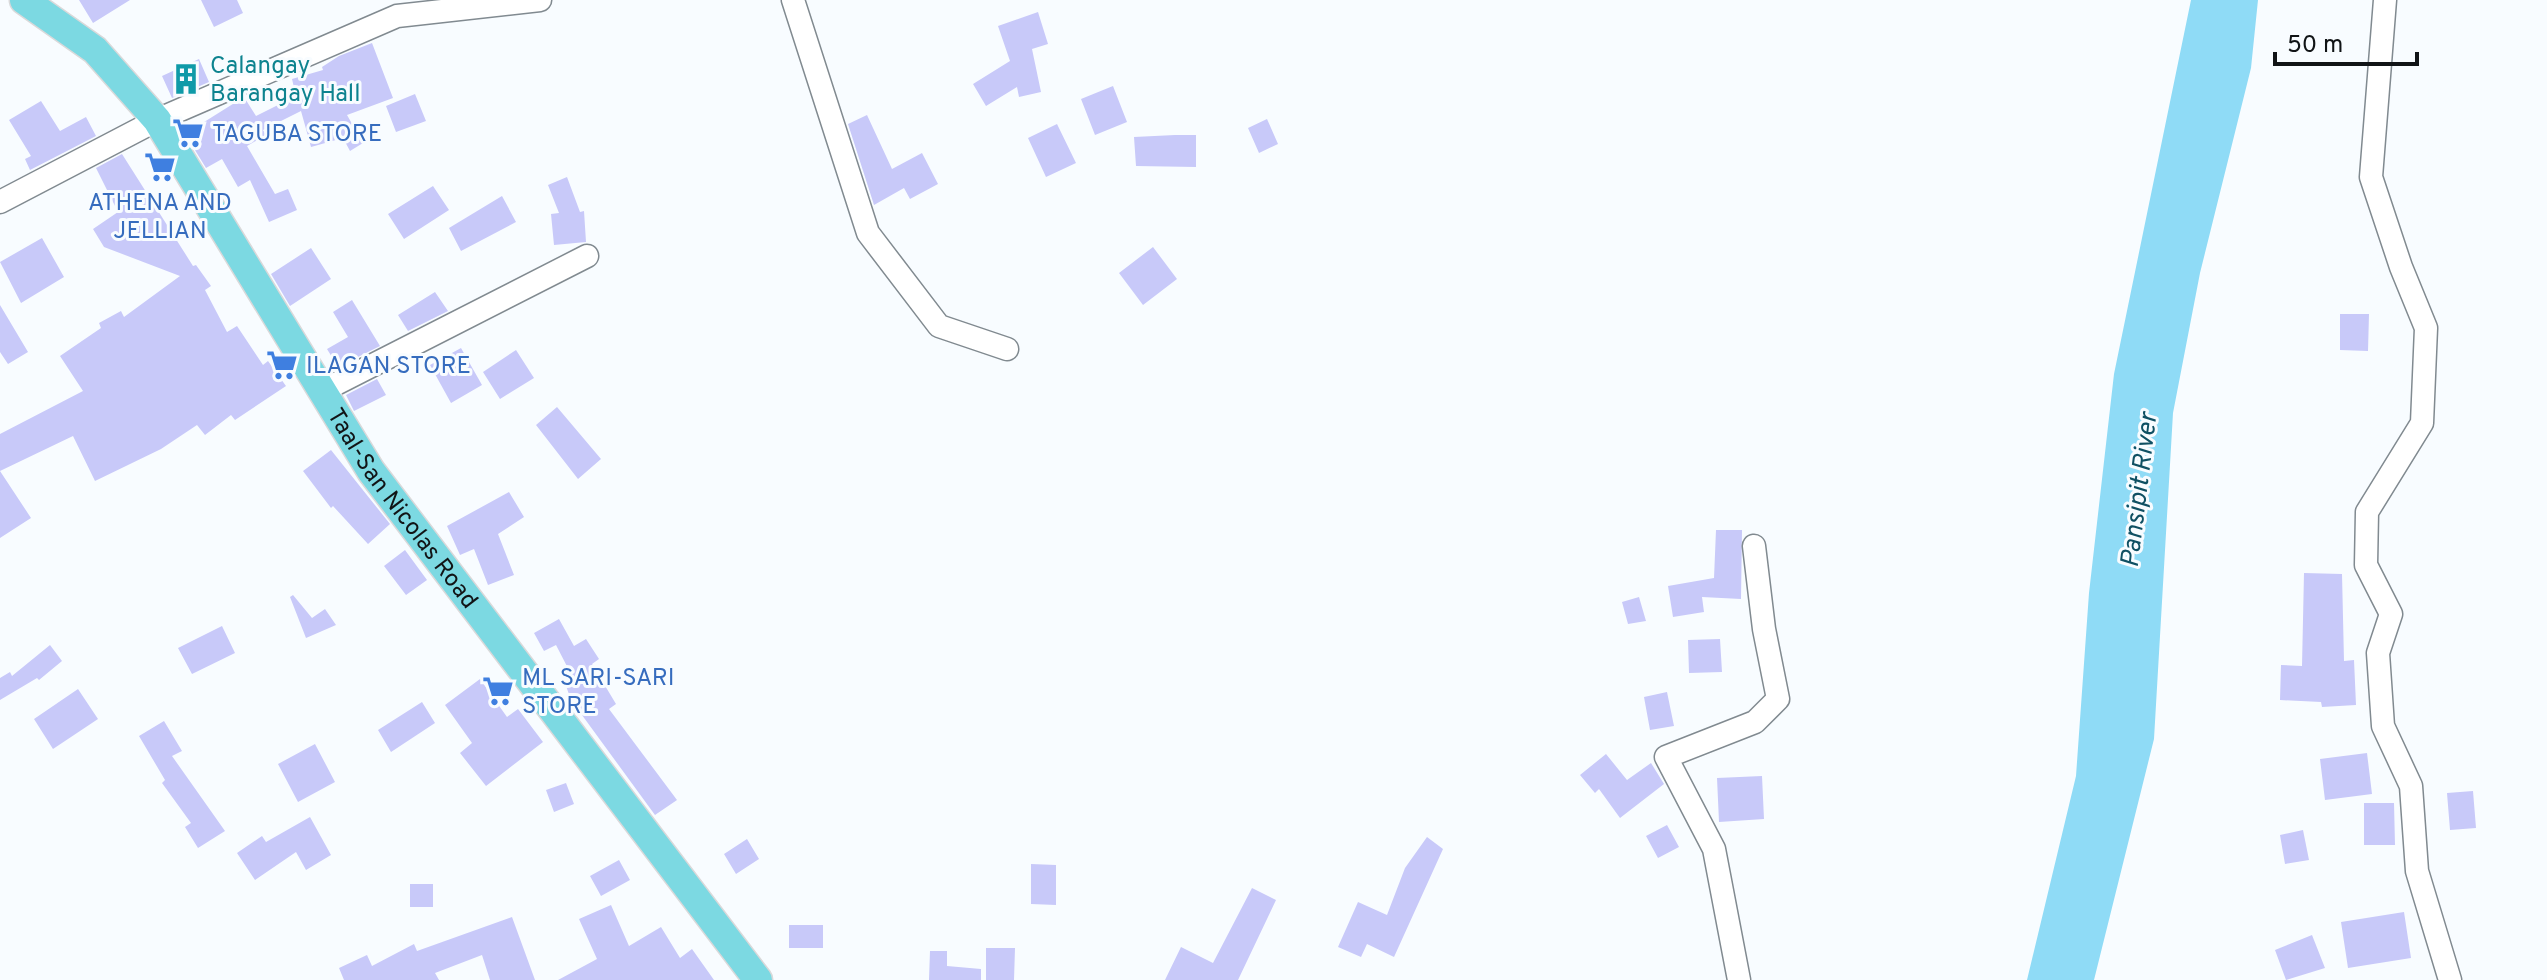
<svg xmlns="http://www.w3.org/2000/svg" width="2547" height="980" viewBox="0 0 2547 980" font-family="Overpass,sans-serif">
<style>
.water{fill:#8fdbf6}
.building{fill:#c8c9f9}
.lines{fill:none;stroke-linecap:round;stroke-linejoin:round}
.minor-casing{stroke:#818a90;stroke-width:25}
.major-casing{stroke:#d9d9da;stroke-width:31}
.minor{stroke:#fff;stroke-width:22}
.major{stroke:#7cd9e2;stroke-width:28}
.labels{text-anchor:middle;stroke-width:6;stroke-linejoin:round;paint-order:stroke}
.culture-label{font-size:24px;fill:#0d838f;stroke:#f8fcff;text-anchor:start}
.shop-label{font-size:24px;fill:#366cbe;stroke:#f8fcff;text-anchor:start}
.street-label{font-size:24px;fill:#111416;stroke:#f8fcff}
.water-label{font-size:26px;font-style:italic;fill:#0f5063;stroke:#f8fcff}
</style>
<rect width="100%" height="100%" fill="#f8fcff"/>
<path class="water" d="M2191 0H2258L2251 68 2200 273 2173 413 2154 739 2094 980H2027L2076 776 2089 593 2114 374Z"/>
<path class="building" d="M79 0H130L93 23Z
M201 0H237L243 13 214 27Z
M1038 12 1048 44 1032 49 1041 92 1019 97 1017 87 986 106 973 84 1010 61 998 26Z
M372 43 393 98 347 115 363 143 350 151 343 138 311 147 301 111 263 130 266 135 247 146 275 194 288 189 297 210 269 222 250 180 238 187 222 159 206 168 185 134 244 97 256 116 296 96 292 79 323 70 322 67 339 56Z
M199 59 209 82 172 98 162 76Z
M1113 86 1127 122 1095 135 1081 99Z
M415 94 426 121 396 132 386 106Z
M41 101 60 131 86 117 96 136 30 170 25 159 31 156 9 120Z
M867 115 892 169 922 153 938 184 910 199 904 188 874 205 848 124Z
M1267 119 1278 144 1259 153 1248 128Z
M1057 124 1076 163 1046 177 1028 138Z
M1175 135H1196V167L1136 166 1134 137Z
M122 154 193 266 196 265 211 286 205 290 227 332 237 326 263 365 268 361 286 386 235 420 231 415 205 435 197 425 161 449 95 481 73 436 0 471 31 518 0 538V434L83 391 60 356 101 328 99 323 121 311 124 317 180 276 104 247 93 229 118 212 96 168Z
M567 177 580 212 584 211 586 242 554 245 551 214 559 213 548 185Z
M433 186 449 210 404 239 388 214Z
M502 196 516 222 461 251 449 228Z
M42 238 64 277 21 303 0 262Z
M1153 247 1177 279 1143 305 1119 273Z
M311 248 331 279 290 306 271 274Z
M435 292 448 311 408 331 398 315Z
M352 300 380 346 338 367 327 349 348 337 333 312Z
M0 305 28 352 8 364 0 352Z
M2340 314H2369L2368 351 2340 350Z
M461 348 482 385 451 403 430 365Z
M516 350 534 378 500 399 483 372Z
M377 379 386 395 354 411 346 395Z
M557 407 601 459 578 479 536 425Z
M331 450 390 524 368 544 333 506 331 508 303 471Z
M509 492 524 517 498 534 514 575 488 585 474 549 460 555 447 526Z
M1716 530H1742L1741 599 1702 597 1704 612 1673 617 1668 586 1714 578Z
M405 550 427 580 406 595 384 566Z
M2304 573 2342 574 2344 661 2354 660 2356 705 2322 707 2321 702 2280 700 2281 665 2302 666Z
M293 595 312 618 325 609 336 625 306 638 290 597Z
M1639 597 1646 621 1628 624 1622 602Z
M559 619 574 646 586 639 599 659 592 664 616 704 609 709 677 800 655 815 571 700 565 683 573 678 556 645 544 651 534 633Z
M222 626 235 653 192 674 178 648Z
M1720 639 1722 672 1689 673 1688 640Z
M50 645 62 661 39 680 37 678 0 700V678L10 672 12 676Z
M480 679 507 717 518 709 543 742 486 786 460 753 472 743 445 705Z
M78 689 98 719 53 749 34 719Z
M1667 692 1674 726 1650 730 1644 697Z
M422 702 435 723 391 752 378 730Z
M164 721 182 751 172 756 225 831 198 848 185 827 191 823 162 783 165 780 139 736Z
M315 744 335 782 298 802 278 764Z
M2367 753 2372 794 2325 800 2320 759Z
M1606 754 1627 780 1651 763 1664 784 1620 818 1599 789 1595 793 1580 775Z
M1762 776 1764 819 1719 822 1717 778Z
M566 783 574 804 554 812 546 790Z
M2473 791 2476 828 2450 830 2447 793Z
M2364 803H2394L2395 845H2364Z
M310 817 331 855 306 870 296 852 255 880 237 853 262 836 266 842Z
M1667 825 1679 847 1658 858 1646 836Z
M2303 830 2309 860 2285 864 2280 835Z
M1427 837 1443 849 1394 957 1367 944 1361 957 1338 947 1358 902 1387 915 1405 868Z
M747 839 759 859 736 874 724 854Z
M619 860 630 880 601 896 590 876Z
M1031 864 1056 865V905L1031 904Z
M410 884H433V907H410Z
M1252 888 1276 900 1238 980H1165L1181 947 1213 963Z
M611 905 629 946 661 927 680 958 692 949 714 980H558L597 959 579 919Z
M2404 912 2411 958 2348 968 2341 922Z
M512 917 535 980H490L482 955 435 973 439 980H344L339 968 367 955 372 966 414 944 417 951Z
M789 925H823V948H789Z
M2312 935 2325 968 2286 980 2275 950Z
M986 948H1015L1014 980H986Z
M930 951H947V966L981 969V980H929Z"/>
<g class="lines">
<defs>
<path id="minor" d="M793 0 868 233 939 326 1007 349
M2385 0 2371 177 2401 267 2426 328 2422 423 2367 512 2366 565 2391 614 2378 653 2383 726 2411 786 2417 871 2450 980
M0 202 157 120 397 16 540 0
M322 391 587 256
M1739 980 1714 849 1666 757 1755 722 1778 699 1764 629 1754 546"/>
<g id="major">
<path id="s1" d="M24 0 95 50 157 120 371 471 758 980"/>
</g>
</defs>
<use href="#minor" class="minor-casing"/>
<use href="#major" class="major-casing"/>
<use href="#minor" class="minor"/>
<use href="#major" class="major"/>
</g>
<defs>
<symbol id="building-bare" viewBox="-9 -9 18 18"><path d="M-4-6H4V6H1V3H-1V6H-4ZM-2.5-4.3h1.7v1.8h-1.7ZM.8-4.3h1.7v1.8H.8ZM-2.5-1h1.7V.8h-1.7ZM.8-1h1.7V.8H.8Z" fill="#0f9aa8" stroke="#f8fcff" stroke-width="2.5" paint-order="stroke"/></symbol>
<symbol id="supermarket-bare" viewBox="-9 -9 18 18"><path d="M-6-5.5h2.5l.6 2H6L4.5 2H-2.5L-4.4-4H-6ZM-1.5 3.2a1.3 1.3 0 1 0 .1 0ZM3 3.2a1.3 1.3 0 1 0 .1 0Z" fill="#3f7fe0" stroke="#f8fcff" stroke-width="2.5" paint-order="stroke"/></symbol>
</defs>
<g fill-rule="evenodd">
<use href="#building-bare" x="164" y="57" width="44" height="44"/>
<use href="#supermarket-bare" x="166" y="111" width="44" height="44"/>
<use href="#supermarket-bare" x="138" y="145" width="44" height="44"/>
<use href="#supermarket-bare" x="260" y="343" width="44" height="44"/>
<use href="#supermarket-bare" x="476" y="669" width="44" height="44"/>
</g>
<g class="labels">
<g class="culture-label">
<text x="210" y="73">Calangay<tspan x="210" dy="28">Barangay Hall</tspan></text>
</g>
<g class="shop-label">
<text x="212" y="141">TAGUBA STORE</text>
<text x="160" y="210" text-anchor="middle">ATHENA AND<tspan x="160" dy="28">JELLIAN</tspan></text>
<text x="306" y="373">ILAGAN STORE</text>
<text x="522" y="685">ML SARI-SARI<tspan x="522" dy="28">STORE</tspan></text>
</g>
<g class="street-label">
<text dy="8" stroke="none"><textPath href="#s1" startOffset="640">Taal-San Nicolas Road</textPath></text>
</g>
<g class="water-label">
<text transform="translate(2138 490) rotate(-83)" y="9">Pansipit River</text>
</g>
</g>
<path d="M2275 52v12h142v-12" fill="none" stroke="#111416" stroke-width="4"/>
<text x="2287" y="52" font-size="24" fill="#111416" stroke="#f8fcff" stroke-width="6" paint-order="stroke">50 m</text>
</svg>
